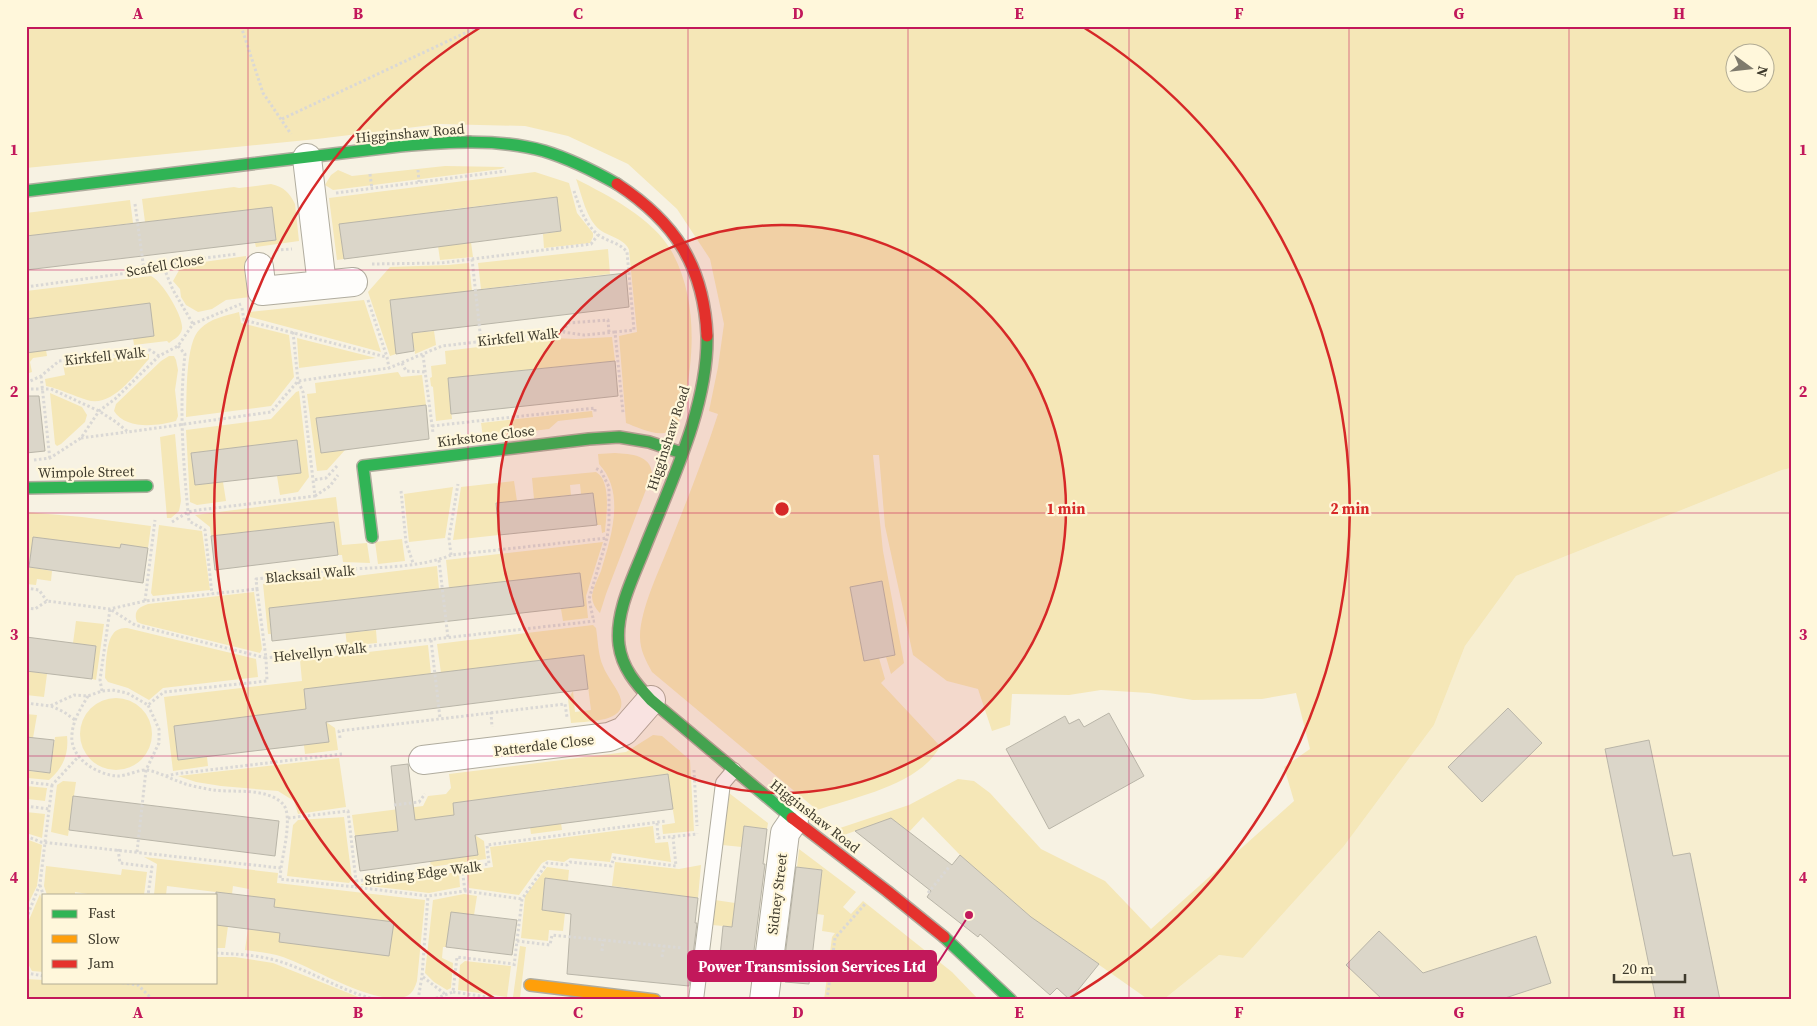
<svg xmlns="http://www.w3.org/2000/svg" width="1817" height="1026" viewBox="0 0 1817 1026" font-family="'Source Serif 4',serif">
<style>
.built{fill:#f7eed0}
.green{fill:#f5e7b7;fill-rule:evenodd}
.building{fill:#dbd6c9;stroke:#b9b5a8}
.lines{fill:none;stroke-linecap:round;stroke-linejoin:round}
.lane-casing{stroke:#b0ac9e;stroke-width:16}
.street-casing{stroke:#b0ac9e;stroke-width:30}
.fast-casing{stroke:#b0ac9e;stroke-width:14}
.slow-casing{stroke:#b0ac9e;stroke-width:14}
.jam-casing{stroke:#b0ac9e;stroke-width:14}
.path{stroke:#dad8d5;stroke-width:3;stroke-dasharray:2.5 2.5;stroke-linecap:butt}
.lane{stroke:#fefdfb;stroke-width:14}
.street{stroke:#fefdfb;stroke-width:28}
.fast{stroke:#30b455;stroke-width:11}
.slow{stroke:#ff9f0a;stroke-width:11}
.jam{stroke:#e5322d;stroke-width:11}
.grid{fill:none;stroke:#c2185b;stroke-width:1;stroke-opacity:0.55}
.ring{fill:none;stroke:#d62828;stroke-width:2.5}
.labels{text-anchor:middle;stroke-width:4.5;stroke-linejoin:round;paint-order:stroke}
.street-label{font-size:14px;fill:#3f3b2d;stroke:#fff7db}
.centre{fill:#d62828;stroke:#fff7db;stroke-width:2.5}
.ring-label{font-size:15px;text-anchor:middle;font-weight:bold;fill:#d62828;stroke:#fff7db;stroke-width:4.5;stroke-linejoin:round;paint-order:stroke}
.leader{fill:none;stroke:#c2185b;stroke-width:2}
.callout-dot{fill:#c2185b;stroke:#fff7db;stroke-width:2}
.callout{fill:#c2185b;stroke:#c2185b;stroke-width:2}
.callout-label{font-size:15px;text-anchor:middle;font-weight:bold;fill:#fff}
.neatline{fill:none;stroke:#c2185b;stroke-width:2}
.grid-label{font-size:16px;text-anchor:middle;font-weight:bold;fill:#c2185b}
</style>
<rect width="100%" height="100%" fill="#f7f2e3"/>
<path class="built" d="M1791 468V1000H1163L1219 955 1243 958 1344 846 1434 725 1465 646 1516 576 1782 470Z"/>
<path class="green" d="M26 26H1791V468L1782 470 1516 576 1465 646 1434 725 1344 846 1243 958 1219 955 1163 1000H1149L1031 917 960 855 923 817 909 832 894 821 885 832 880 822 844 835 837 829 909 805 958 779 974 781 990 793 1041 849 1105 881 1151 929 1294 801 1284 767 1310 749 1296 693 1262 699 1193 700 1149 693 1101 690 1069 695 1012 694 1010 725 992 731 978 689 947 681 913 655 885 526 879 455H873L883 551 904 663 891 674 886 657 895 655 882 581 850 587 864 660 879 658 885 679 881 683 940 746C921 784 856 797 817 810L652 672C646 661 640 650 640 637 640 609 660 569 670 543 687 500 704 458 718 414L709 411 718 367 724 324 710 259 677 209 628 164 568 136 525 126 440 124 317 139 26 168ZM1734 52H1764V82H1734Z
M445 166 505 167 501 169 333 190 325 185 331 175 338 170 352 176Z
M535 172 569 183 577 213 593 233V237L590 243 544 248 543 234 561 231 557 197 445 210V219L435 220 434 212 340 224 344 259 337 260 329 198Z
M576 179C609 196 653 218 672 252 696 296 695 350 685 398 683 409 681 425 670 431 658 438 637 427 626 423L619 336 637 332 629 250C625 239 610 237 600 230 586 219 582 195 576 179Z
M271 184C284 187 289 192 295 204L299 241 256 247 255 243 276 240 272 207 145 222 142 199 234 187 239 188Z
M130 200 133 223 26 236V213Z
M437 239 471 242 473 257 440 260Z
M608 249 610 274 481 289 478 263Z
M246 256 250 297 226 300 212 309 198 312 186 305 181 297 180 289 173 281 182 265Z
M469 263 472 291 390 300 396 354 390 356 368 292 390 267 448 265Z
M151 276C162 281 184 317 182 329 181 336 174 339 169 343L167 341 134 345 133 338 154 336 149 303 26 319V291Z
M364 300 381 352 250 317 249 312Z
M239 312 241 323 289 335 294 377 271 406 186 417C187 397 185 342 200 329 211 318 225 316 239 312Z
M434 331 436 345 415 354 412 333Z
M612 337 615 361 448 378 452 419 436 421 433 387 431 386 430 378 432 377 431 366 446 364 445 351 553 338 576 339Z
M297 338 376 358 299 368Z
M46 350 47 356 33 358 30 362 32 372 26 374V353Z
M149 354V359C134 375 112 408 87 400 73 396 61 389 46 386L45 379 65 375 63 364Z
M169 356H174L176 360 178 370 175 390 178 416 176 421C157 426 126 430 114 411L116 404 161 361Z
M398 372 401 377 422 375 426 405 317 418 321 453 345 450 327 470 317 471 307 394 316 393 315 383Z
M299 391 309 477 298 492 280 495 277 476 301 473 297 440 191 453 195 485 223 482 226 501 197 505 190 502 186 430 271 419 296 392Z
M50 393 82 407 87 415 85 422 61 444 57 446 55 444Z
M592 411 593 417 558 421 549 429 483 437 481 423Z
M175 434 181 501 179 511 171 518H167L160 437Z
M615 453C631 454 651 455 652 474L606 594 600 613C596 609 592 603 592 596 593 588 598 578 601 571 611 537 626 493 599 464L598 454Z
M596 472C612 481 606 517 605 532L602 533 601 525H597L593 493 581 494 580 484 570 485 571 495 534 499 532 478Z
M514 481 517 501 496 503 499 535 453 540 461 487Z
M453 487 445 538 409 542 404 494Z
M336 497 342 545 367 543 370 563 343 562 342 555H338L334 522 211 536 210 527 195 515Z
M26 512 82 517 151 526 148 548 121 544 120 548 33 537 29 567 52 571 51 581 37 579 36 585 26 584Z
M159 525 202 531 210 590 153 596 151 593Z
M402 539 405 561 378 564 375 542Z
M603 542 586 596 588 618 563 621 561 609 584 606 580 573 449 588 446 560Z
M437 566 439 589 269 608 271 634H268L263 584 339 575 340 578Z
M254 592 262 649 260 653 142 624 137 622C133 611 139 607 148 604Z
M76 621 104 624 96 680 92 679 96 646 73 643Z
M593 625 596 628C598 640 598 655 603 666 607 677 619 690 621 700 626 723 585 721 571 723L568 699 573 691 575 712 591 710 584 655 441 673 437 644Z
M353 627 354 632 376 630 377 643 347 646 345 628Z
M127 628 256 659 258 677 163 688 149 700 128 688 108 682 105 678C106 667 106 642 113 634 116 629 122 628 127 628Z
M428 645 431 674 304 689 307 718 299 710 174 727 178 760 207 757 208 766 173 771 164 697 302 681 300 660Z
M26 671 47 674 44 697 26 695Z
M80 734a36 36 0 1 1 72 0a36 36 0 1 1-72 0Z
M26 714 37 715 33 738 26 737Z
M326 722 335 728 338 750 305 754 303 737 329 742Z
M653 735 662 736 690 760 694 831 663 834 662 825 675 823 667 774 536 791 537 800 525 793 453 803 457 835 448 816 425 819 426 827 355 836 352 815 423 806 428 796 446 794 451 788 449 774 626 752Z
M67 736C69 754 63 768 49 780L28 778 29 771 50 773 55 737Z
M339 758 346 807 298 814 294 801 278 791 221 786 196 782 178 776Z
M63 781 76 782 68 836 51 832 57 785Z
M26 786 47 788 45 801 28 799 26 802Z
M729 793 768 823 767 829 744 826 742 847 722 845Z
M26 812 45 814 42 838 26 833Z
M344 817 352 879 349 883 287 876 293 825 298 820Z
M529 820 561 823 562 830 531 834Z
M653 826 655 843 668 842 671 862 612 853 610 862 570 858 564 862 548 860 542 863 519 895 469 888 467 871 493 867 490 847Z
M475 835 484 841 486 859 431 867 430 861 478 855Z
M26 839 42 845 37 886 26 908Z
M799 849 856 892 843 907 851 914 863 901 952 972 979 1000H824L832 937 835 933 822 931 824 915 817 914 822 870 797 867Z
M144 857 278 873 277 883 425 900 417 981C415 987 413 993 407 996 378 1008 312 967 283 957 272 953 258 952 245 950L248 928 271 931 275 899 249 896V889L233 886 232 894 167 886 166 895H154L157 864Z
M615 862 679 869 701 865 698 898 612 886Z
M46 866 121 875 122 869 147 872 144 895H94L75 892V895H47L44 886Z
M547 867 569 870 568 881 545 878 542 910 565 913 563 931 549 930 548 941 521 938 525 896Z
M459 872 460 887 429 893 361 885V884Z
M40 894 44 905V972L32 971 26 960V927Z
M464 894 477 896 474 915 451 913 446 947H443L442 958 453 963 451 988 447 990 434 982 425 973 433 900Z
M715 900 735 903 756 929 712 925Z
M216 925 228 926 225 948H216Z
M520 946 526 947 520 998 513 997Z
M216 957H235L273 963 366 1000H26V979L44 980V982L80 984 86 982H216Z
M465 961 511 966 507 997 458 990 460 965Z"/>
<path class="building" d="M557 197 561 231 344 259 339 224Z
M272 207 276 240 26 270V236Z
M626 273 629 307 412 333 414 351 396 354 390 300Z
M150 303 154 336 26 353V319Z
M615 361 618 396 451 414 448 378Z
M26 396H39L45 451 26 453Z
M426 405 429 439 321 453 316 418Z
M297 440 301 473 195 485 191 453Z
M593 493 597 525 499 535 496 503Z
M334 522 338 555 215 570 211 536Z
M33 537 120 548 121 544 148 548 143 583 29 567Z
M580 573 584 606 272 641 269 608Z
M882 581 895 655 864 661 850 587Z
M26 637 96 646 92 679 26 671Z
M584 655 588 689 326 722 329 742 178 760 174 726 306 709 304 689Z
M1508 708 1542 743 1482 802 1448 767Z
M1109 713 1144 776 1049 829 1006 749 1065 716 1069 724 1079 719 1084 727Z
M26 737 54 740 50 773 26 770Z
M1649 740 1673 856 1690 853 1720 1000H1656L1605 749Z
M408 764 415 820 454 815 453 803 668 774 673 809 475 835 478 855 360 871 355 836 398 831 391 766Z
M73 796 279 821 275 856 69 830Z
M891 818 952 865 960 855 1031 917 1099 964 1070 1000 1057 988 1050 995 980 934 978 937 927 897 931 891 855 831Z
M744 826 767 829 763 864H765L751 974 718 976 723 926 732 927Z
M796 867 822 870 809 984 785 982 786 973H783Z
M545 878 698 898 695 923H697L689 986 567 974 571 914 542 910Z
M216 892 275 899 274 907 394 922 389 956 279 942 280 933 216 925Z
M451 912 517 920 512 955 446 947Z
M1379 931 1423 973 1536 936 1551 983 1499 1000H1383L1346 965Z"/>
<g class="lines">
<defs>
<path id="lane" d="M696 1000 723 783 734 770"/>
<path id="street" d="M307 158 322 285
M259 267 262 291 353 282
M423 760 609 737 624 731 651 700
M764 1000 785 833 794 820"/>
<path id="fast" d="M26 191 400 146C447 142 498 138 544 151 570 159 594 171 617 184
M707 336C708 408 670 484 644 550 632 580 615 613 619 645 622 668 636 684 651 700L792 818
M26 488 147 486
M372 537 363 466 589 439 619 437 649 442 682 453
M944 937 1011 1000"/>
<path id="slow" d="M530 985 655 1000"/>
<path id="jam" d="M617 184C675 222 704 266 707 336
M792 818 887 891 944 937"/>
</defs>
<use href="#lane" class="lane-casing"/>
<use href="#street" class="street-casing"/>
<use href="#fast" class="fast-casing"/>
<use href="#slow" class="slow-casing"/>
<use href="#jam" class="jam-casing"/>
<path class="path" d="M241 26 263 93 291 134
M282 119 480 26
M418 170 419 182
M370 174 372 189
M574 191C579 206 586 227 600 236 609 242 620 243 627 252L634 330 615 332 623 413
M336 193 506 171
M135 204 144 270
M276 250 292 249
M472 259 481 341
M372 264 441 263 591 244 598 235
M164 268 173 290 193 324
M26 287 164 268 181 261 237 254
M368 300 387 357 389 368
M242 308 244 320 386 357
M293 332 298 381 303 392 313 480
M563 332 568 323 608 320 609 332
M178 346 185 354C179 408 183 458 188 512L189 521 205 530 212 594
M423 355 433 433
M402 363 406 371 425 372
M41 376 50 460
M26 383 41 376 59 361 150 350 159 356
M26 389H51L99 411 116 422 128 432 271 412 298 381 389 368 442 346 563 332 584 335 615 332
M432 426 595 408V413
M81 438 127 432
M34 460 50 458 81 438 99 411 115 399 159 356 178 346 193 324 241 304
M401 491 406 542 413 563
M315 496 330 486 338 475
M172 522 188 512 198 510 315 496 313 480 326 478 337 466
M451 555 449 538 458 484
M439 560 448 638
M26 588 39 590 47 601
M145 601 155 520
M26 608 35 609 47 601 110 609 145 601 257 589 256 579C283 576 310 572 336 570 372 567 417 569 451 555L607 538
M593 618 589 599 607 538 609 524V487L601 471 595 468
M431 640 440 718
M102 691 100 680 110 609 135 625 266 658 257 589
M88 696C81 708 73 720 72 734 69 758 97 775 118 776 127 776 140 769 147 770 158 772 169 778 180 782 190 786 202 788 213 790 236 793 266 787 283 804 293 815 283 853 281 868
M26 703 50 706 74 695 88 696 102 691 112 690 127 693 148 705 164 692 267 681 266 658 595 621
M51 706 64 712 75 720
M491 712 492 727
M340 738 339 731 565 704 567 717
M694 770 697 826
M166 776 175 774 342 754
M26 782 52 785 79 756
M394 805 419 802 425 794
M26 806 49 809
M288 818 348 811 356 881
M657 823 658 838 697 834V833
M26 836 41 842 281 868 280 879 355 887 356 881 489 864 487 845 666 821
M118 849 120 863 152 867 148 895
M137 852 146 770 159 743V729L148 705
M462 868 465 891
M40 885 44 897
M355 887 428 896 465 891 522 899
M928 893 950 866
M26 919 40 884 52 785
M517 941 550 945 552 935 683 948
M602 951 603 940
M216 953C236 954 256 955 275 960 310 970 341 991 377 1000
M662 957 664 946
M514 966 522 899 547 863 567 865 570 862 611 866 614 858 676 866 673 837
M26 973 44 976
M423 977 445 994
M117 982 138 985 153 1000
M453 992 508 1000
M418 1000 422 976 428 896
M431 1000 453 992 457 957 514 964
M827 1000 835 938 865 904"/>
<use href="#lane" class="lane"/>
<use href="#street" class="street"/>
<use href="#fast" class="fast"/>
<use href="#slow" class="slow"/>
<use href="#jam" class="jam"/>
</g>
<path class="grid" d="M248 26V1000M468 26V1000M688 26V1000M908 26V1000M1129 26V1000M1349 26V1000M1569 26V1000M26 270H1791M26 513H1791M26 756H1791"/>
<circle cx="782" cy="509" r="284" fill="#d62828" fill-opacity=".12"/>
<g class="ring">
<circle cx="782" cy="509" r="284"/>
<path d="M494 998A568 568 0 0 1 481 27M1083 27A568 568 0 0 1 1070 998"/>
</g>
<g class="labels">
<g class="street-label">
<text transform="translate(410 133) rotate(-5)" y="5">Higginshaw Road</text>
<text transform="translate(165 265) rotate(-10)" y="5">Scafell Close</text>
<text transform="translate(518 337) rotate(-6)" y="5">Kirkfell Walk</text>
<text transform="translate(105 356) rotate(-6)" y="5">Kirkfell Walk</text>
<text transform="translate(486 436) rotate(-7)" y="5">Kirkstone Close</text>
<text transform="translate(668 438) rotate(-72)" y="5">Higginshaw Road</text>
<text transform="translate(86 472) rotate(-1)" y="5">Wimpole Street</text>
<text transform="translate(310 574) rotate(-5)" y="5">Blacksail Walk</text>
<text transform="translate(320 652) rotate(-6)" y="5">Helvellyn Walk</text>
<text transform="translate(544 745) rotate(-7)" y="5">Patterdale Close</text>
<text transform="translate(815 816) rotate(38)" y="5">Higginshaw Road</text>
<text transform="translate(423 873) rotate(-7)" y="5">Striding Edge Walk</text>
<text transform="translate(777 894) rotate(-83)" y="5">Sidney Street</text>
</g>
</g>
<circle cx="782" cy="509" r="8" class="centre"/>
<g class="ring-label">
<text x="1066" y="514">1 min</text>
<text x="1350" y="514">2 min</text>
</g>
<path class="leader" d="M969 915L936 966"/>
<circle class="callout-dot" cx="969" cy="915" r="5"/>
<rect class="callout" x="688" y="951" width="248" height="30" rx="5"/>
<g class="callout-label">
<text x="812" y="972">Power Transmission Services Ltd</text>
</g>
<rect width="1817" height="1026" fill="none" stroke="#fff7db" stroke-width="55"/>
<rect x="42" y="894" width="175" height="90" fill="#fff7db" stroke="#b2ac95"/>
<rect x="52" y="910" width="25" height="8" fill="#30b455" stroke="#b2ac95"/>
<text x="88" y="918" font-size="15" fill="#3f3b2d">Fast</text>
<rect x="52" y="935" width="25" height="8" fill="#ff9f0a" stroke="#b2ac95"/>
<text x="88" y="944" font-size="15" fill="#3f3b2d">Slow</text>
<rect x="52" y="960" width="25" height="8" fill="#e5322d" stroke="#b2ac95"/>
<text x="88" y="968" font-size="15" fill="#3f3b2d">Jam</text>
<g transform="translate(1750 68) rotate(105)"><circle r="24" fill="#fff7db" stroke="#b2ac95"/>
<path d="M0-4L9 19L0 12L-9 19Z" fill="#7f7b6d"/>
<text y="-8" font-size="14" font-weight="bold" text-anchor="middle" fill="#3f3b2d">N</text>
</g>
<path d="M1614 974v8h71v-8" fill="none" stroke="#3f3b2d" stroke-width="2.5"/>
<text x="1622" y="974" font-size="15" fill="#3f3b2d" stroke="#fff7db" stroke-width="4" paint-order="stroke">20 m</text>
<rect x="28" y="28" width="1762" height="970" class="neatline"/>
<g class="grid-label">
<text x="138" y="19">A</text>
<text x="358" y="19">B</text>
<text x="578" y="19">C</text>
<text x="798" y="19">D</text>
<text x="1019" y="19">E</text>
<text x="1239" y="19">F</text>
<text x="1459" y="19">G</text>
<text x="1679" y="19">H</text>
<text x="14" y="155">1</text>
<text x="1803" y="155">1</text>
<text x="14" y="397">2</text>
<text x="1803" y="397">2</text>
<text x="14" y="640">3</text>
<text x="1803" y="640">3</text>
<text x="14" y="883">4</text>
<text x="1803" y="883">4</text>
<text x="138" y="1018">A</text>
<text x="358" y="1018">B</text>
<text x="578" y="1018">C</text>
<text x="798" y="1018">D</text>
<text x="1019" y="1018">E</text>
<text x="1239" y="1018">F</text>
<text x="1459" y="1018">G</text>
<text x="1679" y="1018">H</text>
</g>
</svg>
